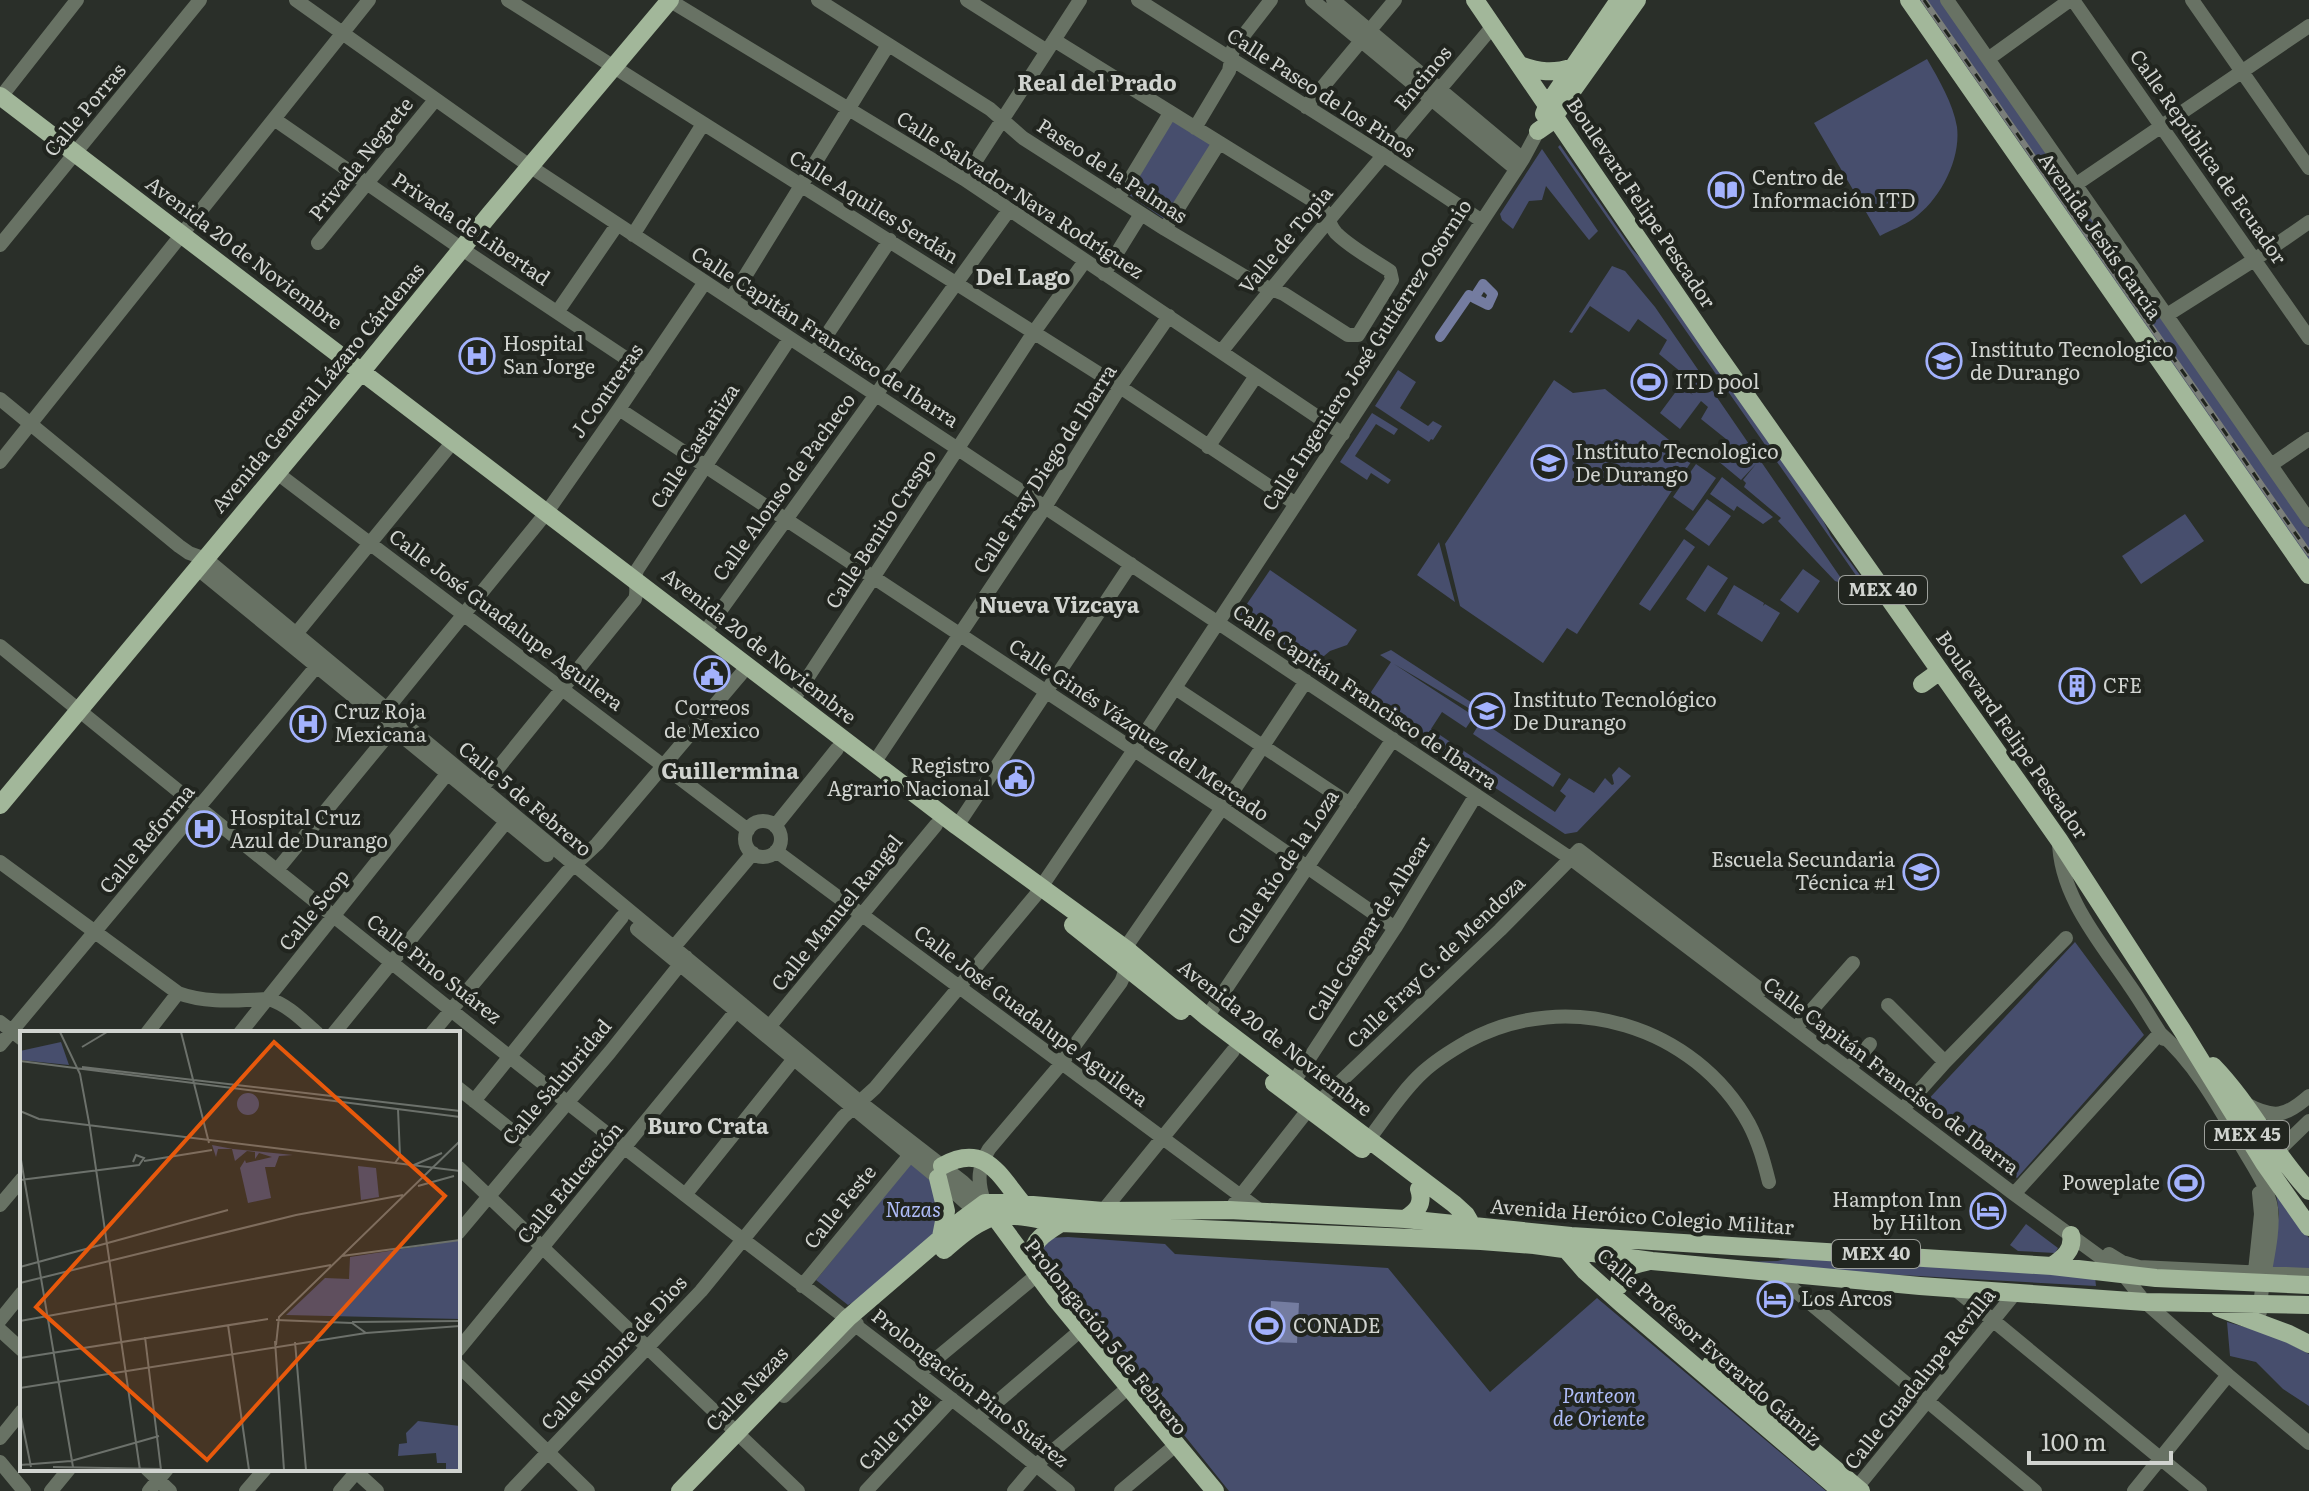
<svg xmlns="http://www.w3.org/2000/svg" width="2309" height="1491" viewBox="0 0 2309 1491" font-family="Literata,serif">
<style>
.green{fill:#474e6d}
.water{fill:#747ca0}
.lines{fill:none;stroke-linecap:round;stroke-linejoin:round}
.canal{stroke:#747ca0;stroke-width:10}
.minor{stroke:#687264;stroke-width:14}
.major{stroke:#a2b79a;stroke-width:18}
.rail-casing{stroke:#7a7e79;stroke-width:6}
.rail{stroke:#21251f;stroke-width:3;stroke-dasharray:9;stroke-linecap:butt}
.labels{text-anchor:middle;stroke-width:8;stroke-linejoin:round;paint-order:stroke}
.shield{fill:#21251f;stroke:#9c9f9a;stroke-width:2}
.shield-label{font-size:18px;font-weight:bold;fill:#d0d3cf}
.street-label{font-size:20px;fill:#d0d3cf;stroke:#21251f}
.poi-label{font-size:20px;fill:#d0d3cf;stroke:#21251f;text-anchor:start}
.park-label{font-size:20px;font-style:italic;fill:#afbcf7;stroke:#21251f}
.neighbourhood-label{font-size:22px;font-weight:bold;fill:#d0d3cf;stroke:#21251f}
.inset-road{fill:none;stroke:#6c716b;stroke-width:2}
.view{fill:#e8590c;fill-opacity:0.15;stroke:#e8590c;stroke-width:4}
.inset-edge{fill:none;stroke:#d0d3cf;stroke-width:4}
</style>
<rect width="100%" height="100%" fill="#2a2f29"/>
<path class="green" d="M1920 0H1941L2309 529V560Z
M1927 59C1939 80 1953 103 1957 127 1961 160 1940 200 1913 219 1903 226 1891 230 1880 236L1814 123Z
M1174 119 1212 143 1164 219 1125 192Z
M1560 145 1632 249 1659 278 1815 505 1831 536 1865 582 1862 584 1558 147Z
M1542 149 1598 231 1589 240 1546 186 1542 200 1529 201 1513 229 1502 220 1500 214Z
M1612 266 1625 271 1655 307 1845 584 1835 581 1778 521 1781 518 1744 487 1746 483 1743 480 1756 464 1741 480 1712 456 1726 439 1701 419 1708 407 1701 401 1680 429 1660 413 1680 386 1693 395 1688 390 1693 382 1659 354 1667 340 1638 319 1629 332 1590 306 1572 333 1569 332Z
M1398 370 1416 382 1400 408 1428 426 1433 421 1442 426 1433 440 1431 439 1429 442 1375 406Z
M1554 380 1573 393 1605 389 1693 459 1577 634 1567 628 1543 663 1460 606 1445 544Z
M1372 413 1398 429 1394 435 1376 424 1355 456 1391 480 1388 484 1371 473 1367 480 1340 462Z
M1696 464 1716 478 1693 511 1673 497Z
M1722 477 1773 517 1763 524 1737 506 1734 511 1710 494Z
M1707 499 1731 516 1709 546 1685 529Z
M2185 514 2204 541 2141 584 2122 556Z
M1684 539 1695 547 1650 611 1639 604Z
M1439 542 1455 602 1417 575Z
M1708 565 1728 578 1705 612 1686 599Z
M1803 569 1820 581 1798 613 1780 600Z
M1270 570 1357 630 1347 645 1330 651 1312 666 1238 617Z
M1734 585 1764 603 1763 606 1765 604 1780 613 1762 642 1717 614Z
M1391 650 1480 708 1477 713 1394 664 1474 716 1466 728 1442 712 1431 729 1555 812 1566 796 1560 791 1569 778 1594 793 1605 778 1612 785 1614 784 1612 775 1619 767 1631 776 1577 832 1565 834 1370 705 1367 698 1391 662 1380 655Z
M1481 721 1561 774 1553 787 1473 734Z
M2075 942 2144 1035 2017 1178 1923 1105Z
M912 1162 932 1181 940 1228 859 1299 848 1305 816 1280Z
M2276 1193 2309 1238V1272L2271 1269 2279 1214Z
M2026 1224 2058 1248 2055 1253 2018 1251 2010 1245Z
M1068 1237 1165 1244 1175 1254 1388 1268 1490 1392 1597 1298 1826 1491H1229L1042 1258V1251L1048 1238Z
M1793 1258 2095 1277 2096 1286 1687 1263 1777 1261Z
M2227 1322 2273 1335 2309 1354V1406L2283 1389 2256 1362 2230 1356Z"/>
<path class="water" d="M1271 1301 1299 1303 1297 1343 1269 1342Z"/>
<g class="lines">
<path class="canal" d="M1483 284 1493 294 1488 305 1474 298Z
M1440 337 1469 295 1474 298"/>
<path class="minor" d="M296 0 531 167 958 449 1570 858 2014 1194 2122 1273 2145 1302 2228 1375 2309 1443
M508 0 1120 387 1296 504
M669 0 964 179 1343 434
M818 0 990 109 1023 138 1165 229 1254 282 1284 294 1348 335H1358L1392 280 1390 271C1372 259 1351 248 1336 233 1328 224 1328 213 1320 205L1054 40
M967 0 1047 51
M1138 0 1383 155 1482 221
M1312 0 1516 169
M1333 0 1523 159
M1947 0 2309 520
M2073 0 2309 338
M2192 0 2309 168
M1988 59 2070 0
M0 98 77 0
M1306 107 1395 0
M274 119 462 249 645 371
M1195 128 1229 71 1233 49 1271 0
M964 179 1080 0
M2075 185 2309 26
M1118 199 1170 113
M1165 229 1219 143
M633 235 703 124
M318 243 435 100
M0 245 200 0
M1104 274 1141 214
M731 299 888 45
M558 311 617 225
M2167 315 2254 260 2309 222
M1221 352C1308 241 1402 135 1493 26
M814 354 890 240
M0 399 179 546 189 553 206 559 860 1102 963 1182 985 1203
M619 409 1222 808 1395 928
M1208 447 1256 376
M0 462 369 0
M2271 465 2309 439
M277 473 748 830
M198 569 547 855
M705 632 1009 210
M291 640 447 449
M0 646C228 832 457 1017 689 1198 815 1296 944 1390 1068 1491
M1175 688 1350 804
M793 700 1034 332 1085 261
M386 710 547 512 619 409 705 282
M874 763 1045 507 1120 387 1169 316
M477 794 635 599C639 589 633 580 637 570L790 338
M745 839a18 18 0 1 1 36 0a18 18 0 1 1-36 0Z
M775 826 837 749
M957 826 1131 564
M2059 840C2059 895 2101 943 2130 986 2142 1003 2152 1021 2164 1039
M776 851 1261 1211
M0 862 178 993C207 1004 239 1000 269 999 288 1005 302 1020 317 1033
M277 870 393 729
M637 929 938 1178 974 1210
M668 954 753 853
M1888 1005 1945 1062
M1207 1017 1393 739
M0 1022 22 1039
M769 1027 936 825
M1796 1028 1853 963
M147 1033 178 993
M240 1033 447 774
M334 1033 506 822
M432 1033 567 872 597 844 741 674
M0 1045 321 661
M1854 1063 1870 1044
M1293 1083 1395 928 1476 795
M458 1088 531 1146
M474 1101 622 917
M1319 1102 1500 930 1579 850 1761 990
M2246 1104C2274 1119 2285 1117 2309 1096
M1903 1109 1945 1062 2066 938
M1369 1139C1386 1117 1402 1091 1423 1072 1435 1061 1454 1049 1468 1041 1568 987 1695 1026 1749 1124 1759 1143 1764 1162 1769 1182
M2278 1151 2309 1121
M458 1167 798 1491
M2014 1194 2160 1033C2197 1065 2221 1111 2245 1152 2255 1169 2268 1188 2271 1208 2275 1241 2260 1279 2260 1312
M685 1195 793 1060
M984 1201C977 1181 978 1167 989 1149L1061 1064 1121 982C1129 967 1123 956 1130 941L1222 808 1306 681
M1234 1204 1308 1110
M0 1205 22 1179
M1103 1211 1233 1051
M458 1233 610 1052 686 957
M2109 1254 2122 1262 2139 1267 2309 1275
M2255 1271 2261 1214 2259 1193
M1774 1273 2035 1491
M802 1286 910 1155
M1955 1289 2200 1491
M0 1320 22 1293
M0 1330 22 1350
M458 1350 742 1004
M458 1365 588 1491
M919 1373 1037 1275
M784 1396 857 1324
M977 1419 1081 1330
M0 1438 22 1411
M0 1462 24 1491
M147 1469 170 1491
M353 1469 377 1491
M51 1491 69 1469
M149 1491 167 1469
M246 1491 265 1469
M340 1491 359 1469
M511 1491 701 1291 843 1117 875 1088 1035 896 1134 750 1523 159 1538 131
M866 1491 952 1399
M1014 1491 1036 1465 1129 1387
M1121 1491 1177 1444
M1854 1491 2016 1292
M2134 1491 2228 1375"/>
<path class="major" d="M1475 0 1712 347 2059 840 2182 1030 2264 1163 2309 1227
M1909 0 2309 575
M1520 65C1539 72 1553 74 1573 67
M0 96 957 826 1126 949 1207 1017 1454 1204 1466 1215 1481 1241
M1544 114 1548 104 1619 0
M1538 131 1548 124 1555 115 1637 0
M1922 684 1940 671
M0 805 362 371 490 214 670 0
M1073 925 1181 1011
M2213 1066C2250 1104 2273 1153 2309 1191
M1274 1083 1362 1149
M942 1166C985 1142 998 1174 1023 1204
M938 1178 946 1211 941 1237
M989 1209 1054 1297 1215 1491
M1405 1219C1417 1211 1424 1204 1419 1189
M1564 1247 1585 1271 1622 1304 1841 1491
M944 1250C958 1238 979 1219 998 1216 1017 1213 1042 1221 1061 1223L1481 1241 1534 1245 1652 1261 1920 1286 2145 1302 2309 1305
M2052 1266C2063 1258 2074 1250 2071 1235
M1036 1273C1027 1244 1038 1237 1061 1223
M1619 1286C1619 1269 1631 1265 1646 1262
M2219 1308 2289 1334 2309 1344
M1711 1364 1861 1491
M680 1491 848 1318 962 1220 985 1203H1010L1103 1211 1229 1210 1405 1219 1571 1236 2052 1266 2156 1278 2309 1285"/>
<defs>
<path id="rail" d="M1924 0 2309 553"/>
</defs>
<use href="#rail" class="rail-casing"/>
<use href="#rail" class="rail"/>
</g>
<defs>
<symbol id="library-ring" viewBox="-11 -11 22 22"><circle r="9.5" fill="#21251f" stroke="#a3b2fd" stroke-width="1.5"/><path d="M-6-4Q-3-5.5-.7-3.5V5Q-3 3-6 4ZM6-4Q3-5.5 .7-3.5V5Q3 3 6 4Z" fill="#a3b2fd"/></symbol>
<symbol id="hospital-ring" viewBox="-11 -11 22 22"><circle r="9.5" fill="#21251f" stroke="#a3b2fd" stroke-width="1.5"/><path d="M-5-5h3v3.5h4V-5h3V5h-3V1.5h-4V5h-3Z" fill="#a3b2fd"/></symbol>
<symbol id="university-ring" viewBox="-11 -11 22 22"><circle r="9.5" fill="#21251f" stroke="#a3b2fd" stroke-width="1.5"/><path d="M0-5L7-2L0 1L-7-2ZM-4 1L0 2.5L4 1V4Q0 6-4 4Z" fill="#a3b2fd"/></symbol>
<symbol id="stadium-ring" viewBox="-11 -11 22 22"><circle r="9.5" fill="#21251f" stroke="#a3b2fd" stroke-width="1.5"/><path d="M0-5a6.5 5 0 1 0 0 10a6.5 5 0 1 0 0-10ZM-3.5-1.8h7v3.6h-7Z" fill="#a3b2fd"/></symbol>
<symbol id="civic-ring" viewBox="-11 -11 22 22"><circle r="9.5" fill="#21251f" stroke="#a3b2fd" stroke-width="1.5"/><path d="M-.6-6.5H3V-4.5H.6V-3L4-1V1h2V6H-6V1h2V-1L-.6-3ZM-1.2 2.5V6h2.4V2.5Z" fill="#a3b2fd"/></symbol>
<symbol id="building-ring" viewBox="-11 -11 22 22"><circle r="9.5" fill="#21251f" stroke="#a3b2fd" stroke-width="1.5"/><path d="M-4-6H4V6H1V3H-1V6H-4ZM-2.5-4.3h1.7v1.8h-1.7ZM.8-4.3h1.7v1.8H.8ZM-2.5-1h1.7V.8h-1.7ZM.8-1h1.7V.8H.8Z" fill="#a3b2fd"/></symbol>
<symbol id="school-ring" viewBox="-11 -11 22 22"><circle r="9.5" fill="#21251f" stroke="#a3b2fd" stroke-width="1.5"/><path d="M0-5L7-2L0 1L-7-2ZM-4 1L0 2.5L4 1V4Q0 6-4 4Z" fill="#a3b2fd"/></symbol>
<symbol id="hotel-ring" viewBox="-11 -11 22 22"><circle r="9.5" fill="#21251f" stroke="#a3b2fd" stroke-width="1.5"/><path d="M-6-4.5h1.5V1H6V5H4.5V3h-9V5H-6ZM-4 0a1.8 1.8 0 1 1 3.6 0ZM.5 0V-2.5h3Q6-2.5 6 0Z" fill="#a3b2fd"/></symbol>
</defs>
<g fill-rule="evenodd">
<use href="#library-ring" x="1706" y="170" width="40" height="40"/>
<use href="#hospital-ring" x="457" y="336" width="40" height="40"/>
<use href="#university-ring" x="1924" y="341" width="40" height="40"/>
<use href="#stadium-ring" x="1629" y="362" width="40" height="40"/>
<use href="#university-ring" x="1529" y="443" width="40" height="40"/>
<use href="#civic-ring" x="692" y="654" width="40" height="40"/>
<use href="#building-ring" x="2057" y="666" width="40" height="40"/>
<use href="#school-ring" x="1467" y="691" width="40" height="40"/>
<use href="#hospital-ring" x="288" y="704" width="40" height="40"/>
<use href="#civic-ring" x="996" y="758" width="40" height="40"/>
<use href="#hospital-ring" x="184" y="809" width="40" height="40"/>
<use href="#school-ring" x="1901" y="852" width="40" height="40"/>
<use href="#stadium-ring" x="2166" y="1163" width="40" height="40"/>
<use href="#hotel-ring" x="1968" y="1191" width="40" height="40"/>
<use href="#hotel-ring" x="1755" y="1279" width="40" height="40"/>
<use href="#stadium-ring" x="1247" y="1306" width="40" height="40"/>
</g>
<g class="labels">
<g class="shield">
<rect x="1839" y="576" width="88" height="28" rx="6"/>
<rect x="2205" y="1121" width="84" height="28" rx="6"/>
<rect x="1832" y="1240" width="88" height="28" rx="6"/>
</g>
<g class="shield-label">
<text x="1883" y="596">MEX 40</text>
<text x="2247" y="1141">MEX 45</text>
<text x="1876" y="1260">MEX 40</text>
</g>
<g class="street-label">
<text transform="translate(1423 78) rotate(-50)" y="7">Encinos</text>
<text transform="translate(1321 93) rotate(33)" y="7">Calle Paseo de los Pinos</text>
<text transform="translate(85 110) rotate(-50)" y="7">Calle Porras</text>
<text transform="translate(2208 157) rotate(55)" y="7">Calle República de Ecuador</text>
<text transform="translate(361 159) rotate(-51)" y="7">Privada Negrete</text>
<text transform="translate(1112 171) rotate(33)" y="7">Paseo de la Palmas</text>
<text transform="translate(1020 195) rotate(33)" y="7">Calle Salvador Nava Rodríguez</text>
<text transform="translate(1641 203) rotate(56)" y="7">Boulevard Felipe Pescador</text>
<text transform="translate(874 207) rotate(32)" y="7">Calle Aquiles Serdán</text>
<text transform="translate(471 229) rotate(34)" y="7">Privada de Libertad</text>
<text transform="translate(2100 236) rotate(55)" y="7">Avenida Jesús García</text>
<text transform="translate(1286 240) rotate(-50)" y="7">Valle de Topia</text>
<text transform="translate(244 253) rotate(37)" y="7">Avenida 20 de Noviembre</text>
<text transform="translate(825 337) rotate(33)" y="7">Calle Capitán Francisco de Ibarra</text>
<text transform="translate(1367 355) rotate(-57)" y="7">Calle Ingeniero José Gutiérrez Osornio</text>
<text transform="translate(318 388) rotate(-50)" y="7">Avenida General Lázaro Cárdenas</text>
<text transform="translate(607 391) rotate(-55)" y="7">J Contreras</text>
<text transform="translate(695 446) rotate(-57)" y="7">Calle Castañiza</text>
<text transform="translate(1045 469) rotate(-57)" y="7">Calle Fray Diego de Ibarra</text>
<text transform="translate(784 487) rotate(-54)" y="7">Calle Alonso de Pacheco</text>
<text transform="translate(881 529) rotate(-57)" y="7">Calle Benito Crespo</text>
<text transform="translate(506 620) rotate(37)" y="7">Calle José Guadalupe Aguilera</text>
<text transform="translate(759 646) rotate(38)" y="7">Avenida 20 de Noviembre</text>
<text transform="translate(1365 697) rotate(34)" y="7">Calle Capitán Francisco de Ibarra</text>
<text transform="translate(1139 730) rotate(34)" y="7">Calle Ginés Vázquez del Mercado</text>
<text transform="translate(2012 735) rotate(55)" y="7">Boulevard Felipe Pescador</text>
<text transform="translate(525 799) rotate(40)" y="7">Calle 5 de Febrero</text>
<text transform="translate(147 839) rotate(-50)" y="7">Calle Reforma</text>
<text transform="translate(1283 867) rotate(-56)" y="7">Calle Río de la Loza</text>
<text transform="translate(314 910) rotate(-51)" y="7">Calle Scop</text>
<text transform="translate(837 913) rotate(-51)" y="7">Calle Manuel Rangel</text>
<text transform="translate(1369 929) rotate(-58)" y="7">Calle Gaspar de Albear</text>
<text transform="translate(1436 962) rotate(-44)" y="7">Calle Fray G. de Mendoza</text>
<text transform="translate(434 969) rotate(38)" y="7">Calle Pino Suárez</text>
<text transform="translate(1031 1016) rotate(37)" y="7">Calle José Guadalupe Aguilera</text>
<text transform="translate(1275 1038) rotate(38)" y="7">Avenida 20 de Noviembre</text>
<text transform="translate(1891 1076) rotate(37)" y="7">Calle Capitán Francisco de Ibarra</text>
<text transform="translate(557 1082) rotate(-50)" y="7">Calle Salubridad</text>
<text transform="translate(570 1183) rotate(-50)" y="7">Calle Educación</text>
<text transform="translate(840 1207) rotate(-51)" y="7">Calle Feste</text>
<text transform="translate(1642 1217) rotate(4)" y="7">Avenida Heróico Colegio Militar</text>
<text transform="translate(1106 1337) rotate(51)" y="7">Prolongación 5 de Febrero</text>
<text transform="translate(1709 1347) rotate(41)" y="7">Calle Profesor Everardo Gámiz</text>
<text transform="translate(614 1353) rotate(-47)" y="7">Calle Nombre de Dios</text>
<text transform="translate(1920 1379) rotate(-51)" y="7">Calle Guadalupe Revilla</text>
<text transform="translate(970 1388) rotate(38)" y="7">Prolongación Pino Suárez</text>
<text transform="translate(747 1389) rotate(-46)" y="7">Calle Nazas</text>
<text transform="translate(895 1432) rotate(-47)" y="7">Calle Indé</text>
</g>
<g class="poi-label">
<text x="1752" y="185">Centro de<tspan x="1752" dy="23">Información ITD</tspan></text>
<text x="503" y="351">Hospital<tspan x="503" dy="23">San Jorge</tspan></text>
<text x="1970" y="357">Instituto Tecnologico<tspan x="1970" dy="23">de Durango</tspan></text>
<text x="1675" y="389">ITD pool</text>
<text x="1575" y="459">Instituto Tecnologico<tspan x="1575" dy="23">De Durango</tspan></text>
<text x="2103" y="693">CFE</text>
<text x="1513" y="707">Instituto Tecnológico<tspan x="1513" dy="23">De Durango</tspan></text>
<text x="712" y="715" text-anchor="middle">Correos<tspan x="712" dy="23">de Mexico</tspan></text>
<text x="334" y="719">Cruz Roja<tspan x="334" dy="23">Mexicana</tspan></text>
<text x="990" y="773" text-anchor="end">Registro<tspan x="990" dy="23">Agrario Nacional</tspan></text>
<text x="230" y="825">Hospital Cruz<tspan x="230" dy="23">Azul de Durango</tspan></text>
<text x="1895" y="867" text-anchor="end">Escuela Secundaria<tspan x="1895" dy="23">Técnica #1</tspan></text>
<text x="2160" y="1190" text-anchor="end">Poweplate</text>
<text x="1962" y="1207" text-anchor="end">Hampton Inn<tspan x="1962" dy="23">by Hilton</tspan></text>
<text x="1801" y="1306">Los Arcos</text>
<text x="1293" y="1333">CONADE</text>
</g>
<g class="park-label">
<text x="913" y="1217">Nazas</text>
<text x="1599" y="1403">Panteon<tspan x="1599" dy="23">de Oriente</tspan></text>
</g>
<g class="neighbourhood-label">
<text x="1097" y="91">Real del Prado</text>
<text x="1023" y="285">Del Lago</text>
<text x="1059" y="613">Nueva Vizcaya</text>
<text x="730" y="779">Guillermina</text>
<text x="708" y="1134">Buro Crata</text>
</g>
</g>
<g transform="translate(20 1031)">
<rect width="440" height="440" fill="#2a2f29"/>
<path d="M41 11 49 34 0 29V20ZM217 73a11 11 0 1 1 22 0a11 11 0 1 1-22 0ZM192 114 213 118 273 124 259 125 255 136H245L251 167 228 172 220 137 225 129 226 132 252 126 239 122 235 128V121L227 120 215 130 212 118H198L196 126ZM338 135 356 137 359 166 341 169ZM440 209V288L266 284 305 247 329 248 330 226ZM398 390 440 395V439H426V432H417L416 422 378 425 379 413 387 412 386 402Z" fill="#474e6d"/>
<path class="inset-road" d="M40 1 60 43 70 97 120 439M161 1 189 112M62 16 87 1M0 30 440 86M62 36 440 80M0 80 19 88 440 140M0 123 53 436M124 130 192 119M375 132 380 125 378 78M394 134 422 122M0 149 119 134 124 127 116 124 113 131M398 155 434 145M322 225 440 209M0 236 208 179M0 252 276 184 383 164M256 289 332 292 346 302 440 295M0 290 311 234M332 291 440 290M208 294 229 439M125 306 141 439M255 310 264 439M275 311 286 439M256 314 259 286 440 110M0 327 248 288M0 357 346 302M0 381 11 436M0 434 51 430 139 405M33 436 141 438"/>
<path class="view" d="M254 11 425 165 187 429 16 276Z"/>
<rect width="440" height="440" class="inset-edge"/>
</g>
<path d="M2029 1451v12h142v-12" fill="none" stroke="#d0d3cf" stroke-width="4"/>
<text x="2041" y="1451" font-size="24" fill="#d0d3cf" stroke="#21251f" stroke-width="6" paint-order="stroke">100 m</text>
</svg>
